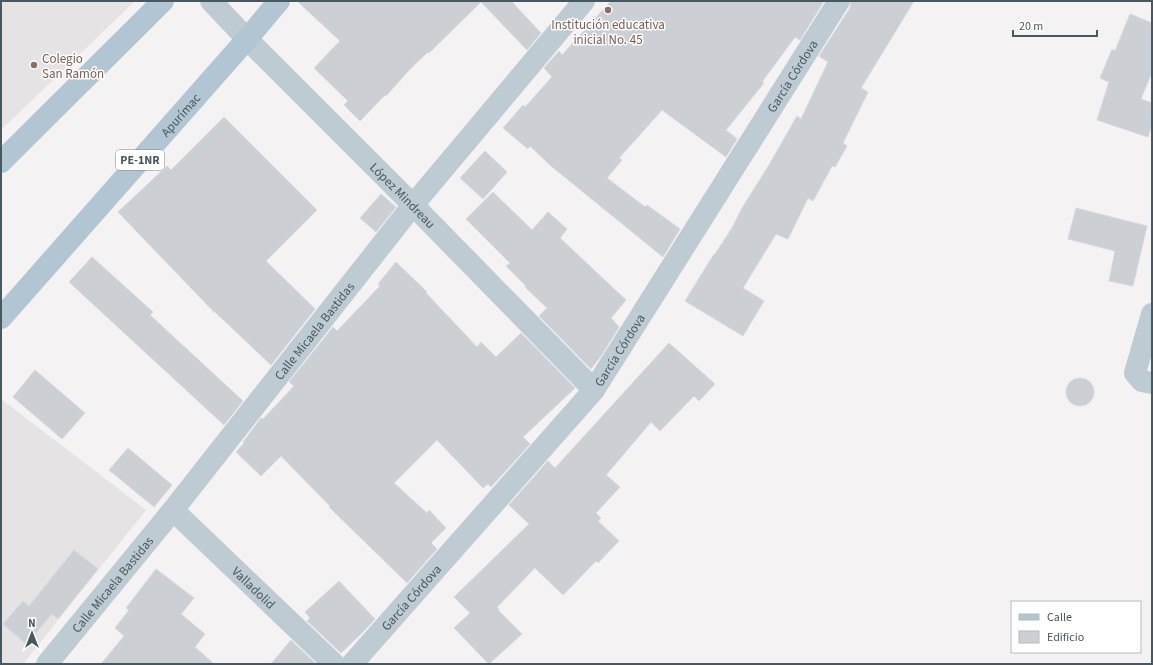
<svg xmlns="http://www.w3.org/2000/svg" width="1153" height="665" viewBox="0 0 1153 665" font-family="'Source Sans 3',sans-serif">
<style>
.education{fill:#e5e3e4}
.building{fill:#ccd0d4;stroke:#d6d9de}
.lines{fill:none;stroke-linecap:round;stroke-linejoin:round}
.minor{stroke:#bfcbd2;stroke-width:22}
.major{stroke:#b1c5d2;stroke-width:22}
.education-dot{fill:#8d6e63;stroke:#fff;stroke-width:1.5}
.labels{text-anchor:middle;stroke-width:3;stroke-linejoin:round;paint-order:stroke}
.shield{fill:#fff;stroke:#7f8a90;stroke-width:1}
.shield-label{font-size:12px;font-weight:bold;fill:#485861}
.education-label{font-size:13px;fill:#785e54;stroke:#fff}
.street-label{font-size:13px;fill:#485861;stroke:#fff}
</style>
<rect width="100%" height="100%" fill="#f4f2f2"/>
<path class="education" d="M1 1H135L1 130Z
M1 399 146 510 23 664H1Z"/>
<path class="building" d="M297 1H511L541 33 527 50 481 2 429 53 428 52 411 68 386 96 385 95 360 121 344 105 348 101 314 68 340 41Z
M611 1H824L800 40 795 37 762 82 764 83 726 130 737 139 726 157 662 110 619 158 622 160 607 178 645 207 647 205 680 229 663 257 551 166 530 146 528 149 503 128 523 105 525 107 552 77 544 68 559 51 562 55Z
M851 1H914L861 88 868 92 843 143 847 146 835 167 832 166 813 201 808 198 788 239 776 234 743 288 764 301 743 336 685 301 714 254H715L732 228 742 208 769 165 797 116 801 119 828 62 819 56 850 8Z
M1130 14 1152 23V72L1141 99 1152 103V124L1148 137 1097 120 1109 82 1100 78 1112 49 1115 51Z
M224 117 317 210 266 261 315 309 271 365 215 312H214L118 212 167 166 171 170Z
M485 151 507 172 483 199 460 178Z
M493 192 532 230 548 212 567 229 560 238 626 300 611 318 619 327 601 356 591 369 539 316 547 308 525 287 526 286 506 266 510 263 466 219Z
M381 194 396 207 376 232 360 218Z
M1076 208 1147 226 1133 286 1109 281 1115 251 1068 239Z
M92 257 153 312 150 315 243 401 224 425 69 282Z
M396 262 427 292 426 293 477 347 481 342 496 357 521 333 575 388 523 437 530 444 491 487 488 484 483 488 437 440 394 483 427 513 429 510 446 528 431 543 437 549 407 583 329 507 330 506 281 456 261 476 236 452 244 443 243 442 261 418 263 419 294 386 289 382 333 327 337 331 380 286 378 284Z
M669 343 715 384 699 401 694 396 660 431 651 422 606 475 620 487 596 513 601 518 598 521 619 541 598 563 596 561 563 595 535 568 497 607 499 609 498 610 522 634 489 664 454 628 470 613 454 597 529 524 509 505 548 461 555 468Z
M35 370 85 413 62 439 13 397Z
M1066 392a14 14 0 1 1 28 0a14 14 0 1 1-28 0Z
M128 448 172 485 154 507 109 470Z
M74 550 98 569 58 619 52 614 26 644 3 624 23 601 29 606Z
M156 569 194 598 181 614 205 634 195 647 214 664H101L124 636 115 628 129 610 126 608Z
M339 581 375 619 363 632 341 653 307 621 310 618 305 612Z
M291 640 316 664H271Z"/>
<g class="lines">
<g class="minor">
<path id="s1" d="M211 1 247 39 413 205 594 390"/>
<path d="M1152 314 1135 373 1142 381 1152 383"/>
<path id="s2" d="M173 510 334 664"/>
<path id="s3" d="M47 664 173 510 413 205 584 1"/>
<path id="s4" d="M352 664 594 390 839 1"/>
</g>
<g class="major">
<path d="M1 162 163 1"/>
<path id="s5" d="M1 318 247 39 279 1"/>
</g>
</g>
<g class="education-dot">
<circle cx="608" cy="10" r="4"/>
<circle cx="34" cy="65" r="4"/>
</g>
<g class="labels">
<rect class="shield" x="116" y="150" width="48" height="20" rx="3"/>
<g class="shield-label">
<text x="140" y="164">PE-1NR</text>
</g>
<g class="education-label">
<text x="608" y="29">Institución educativa<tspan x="608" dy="15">inicial No. 45</tspan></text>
<text x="42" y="63" text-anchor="start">Colegio<tspan x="42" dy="15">San Ramón</tspan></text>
</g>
<g class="street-label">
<text dy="5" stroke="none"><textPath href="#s4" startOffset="737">García Córdova</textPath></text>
<text dy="5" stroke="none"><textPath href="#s5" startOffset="271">Apurímac</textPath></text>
<text dy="5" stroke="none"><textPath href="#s1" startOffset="273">López Mindreau</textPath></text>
<text dy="5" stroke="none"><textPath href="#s3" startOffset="427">Calle Micaela Bastidas</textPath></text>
<text dy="5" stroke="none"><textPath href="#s4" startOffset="413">García Córdova</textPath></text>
<text dy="5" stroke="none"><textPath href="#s3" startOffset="103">Calle Micaela Bastidas</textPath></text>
<text dy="5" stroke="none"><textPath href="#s2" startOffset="112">Valladolid</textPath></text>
<text dy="5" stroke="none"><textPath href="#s4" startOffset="89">García Córdova</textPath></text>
</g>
</g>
<rect width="1153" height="665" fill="none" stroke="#485861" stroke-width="4"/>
<rect x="1011" y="601" width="130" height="52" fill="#ffffff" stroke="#b6bcc0"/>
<rect x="1019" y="614" width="20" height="6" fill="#b1c5d2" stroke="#b6bcc0"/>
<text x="1047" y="621" font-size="12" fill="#485861">Calle</text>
<rect x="1019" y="631" width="20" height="12" fill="#ccd0d4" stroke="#b6bcc0"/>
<text x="1047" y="641" font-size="12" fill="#485861">Edificio</text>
<g transform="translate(32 633)" stroke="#ffffff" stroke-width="3" paint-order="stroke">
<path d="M0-3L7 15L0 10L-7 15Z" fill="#485861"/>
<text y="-6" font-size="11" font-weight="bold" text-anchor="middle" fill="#485861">N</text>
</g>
<path d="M1013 30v6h84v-6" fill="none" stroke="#485861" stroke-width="2"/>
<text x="1019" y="30" font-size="12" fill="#485861" stroke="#ffffff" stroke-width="3" paint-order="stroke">20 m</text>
</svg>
